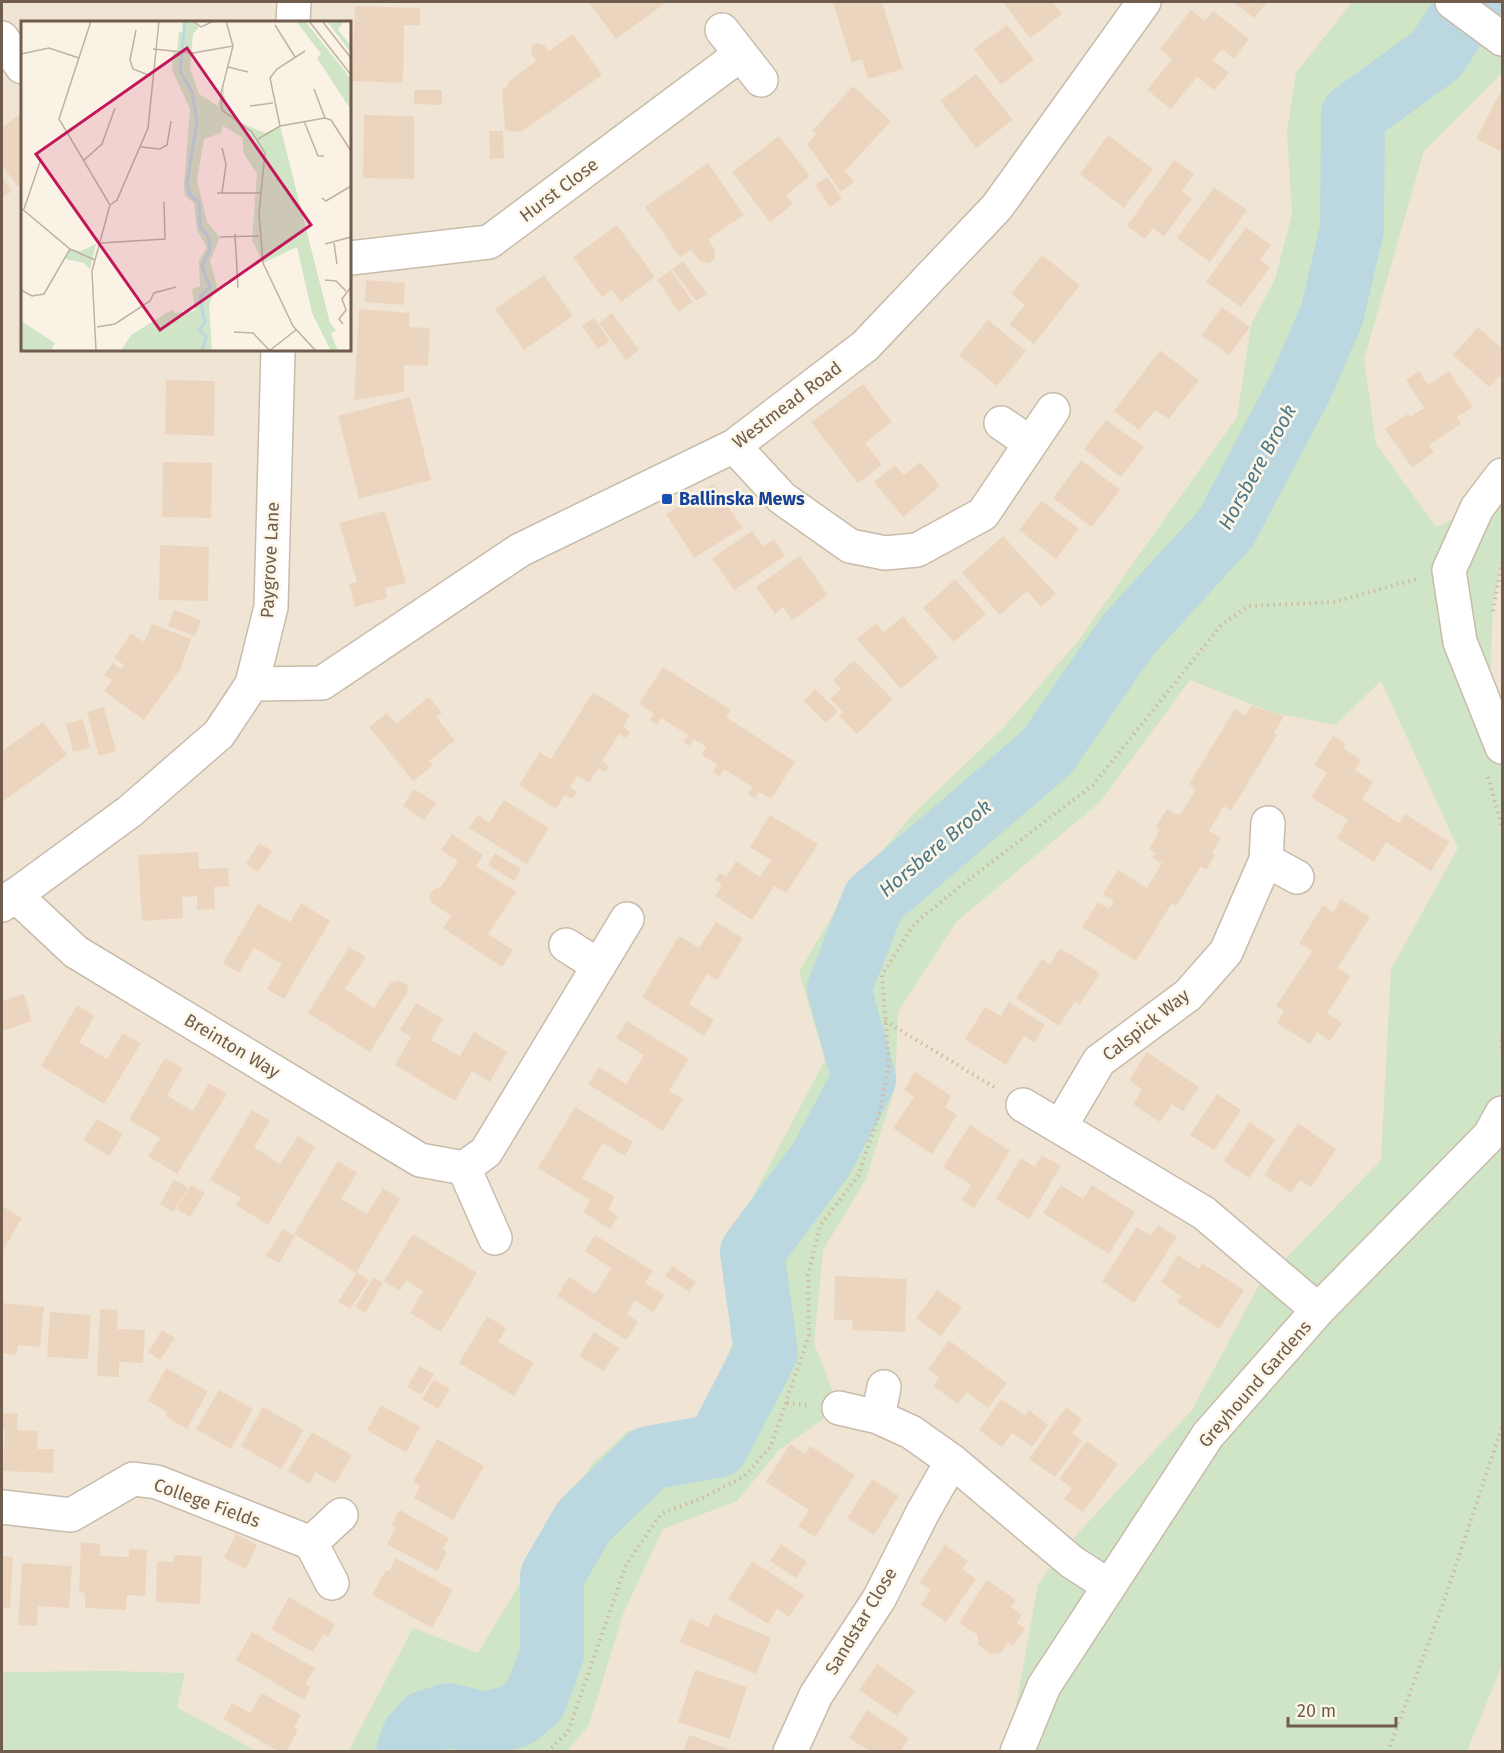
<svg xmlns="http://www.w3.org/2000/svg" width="1504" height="1753" viewBox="0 0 1504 1753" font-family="'Fira Sans',sans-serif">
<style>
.residential{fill:#f0e5d4;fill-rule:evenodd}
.green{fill:#cfe5c5}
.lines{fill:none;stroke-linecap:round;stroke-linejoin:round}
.river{stroke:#bbd8e1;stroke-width:64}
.building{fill:#ecd5bf}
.minor-casing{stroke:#c9bbac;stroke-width:36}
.path{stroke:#d0b8a3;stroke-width:4;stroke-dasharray:1.5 4.5;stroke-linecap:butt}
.minor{stroke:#fff;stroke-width:33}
.transit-dot{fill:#1a4fb4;stroke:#fdf7ea;stroke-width:2}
.labels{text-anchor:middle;stroke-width:5;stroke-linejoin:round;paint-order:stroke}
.street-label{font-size:18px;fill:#6f5c4d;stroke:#fdf7ea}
.transit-label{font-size:18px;font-weight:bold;fill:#164399;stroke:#fdf7ea;text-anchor:start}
.water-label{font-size:20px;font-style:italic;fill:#4c7887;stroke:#fdf7ea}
.inset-river{fill:none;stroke:#bbd8e1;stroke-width:3}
.inset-road{fill:none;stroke:#beb2a3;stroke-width:1.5}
.view{fill:#c2185b;fill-opacity:0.15;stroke:#c2185b;stroke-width:3}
.inset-edge{fill:none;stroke:#6f5c4d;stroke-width:3}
</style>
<rect width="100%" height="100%" fill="#faf3e5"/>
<path class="residential" d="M2 2H1502V1751H2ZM22 22H350V350H22Z"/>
<path class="green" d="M1352 2H1502V73L1424 151 1364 359 1376 444 1436 527 1477 508 1502 475V562L1493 605 1489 713 1502 747V1665L1467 1751H1008L1038 1584 1068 1544 1192 1410 1258 1287 1381 1160 1391 969 1458 848 1381 681 1335 725 1271 712 1190 680 1099 803 956 922 898 1012 895 1088 865 1181 823 1250 814 1343 839 1408 779 1450 737 1501 663 1529 623 1614 589 1725 567 1751 348 1752 413 1628 478 1653 593 1463 628 1431 698 1425 735 1337 722 1255 825 1060 799 972 840 902 912 815 1005 726 1078 641 1237 417 1251 325 1275 279 1292 214 1287 131 1296 73Z
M113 1671 185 1673 177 1707 256 1751H2V1672Z"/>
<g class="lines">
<path class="river" d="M408 1752 413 1737 426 1722 449 1715 485 1724 516 1716 535 1700 552 1654V1576L584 1521 649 1458 717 1446 766 1352 752 1252 822 1158 864 1079 839 989 874 900 1047 752 1128 635 1226 528 1300 388 1332 314 1352 229 1353 115 1436 55 1471 2"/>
</g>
<path class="building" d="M588 2H662L664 4 616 39Z
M838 2H882L903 69 868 79 862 59 852 63 833 3Z
M1003 2H1053L1062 14 1030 38Z
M1233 2H1267L1254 18Z
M355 6 420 8V25H404L403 83 352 81Z
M1191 10 1205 21 1213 11 1249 39 1234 59 1222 49 1213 60 1229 73 1214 90 1197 77 1171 109 1147 90 1172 59 1160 49Z
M176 19 228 20V22H176Z
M1007 25 1034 60 1001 85 974 49Z
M573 34 602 75 521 132 505 130 502 90 509 84 508 82 536 61 531 53 532 46 537 43 544 45 549 51Z
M976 74 1013 120 976 148 940 101Z
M853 86 891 121 845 171 854 182 841 192 807 144 816 134 812 131Z
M414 90H442V105L414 104Z
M1499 94 1502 96V152L1476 139Z
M22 112V183L18 187 2 165V128Z
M364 115 414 116V179L363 178Z
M489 131H503L504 158 490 159Z
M1108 135 1153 169 1124 208 1080 174Z
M779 136 810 176 786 195 793 204 770 222 732 172Z
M1174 160 1194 174 1182 191 1192 198 1164 237 1153 228 1145 239 1127 226Z
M708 163 744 215 708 239 715 250V259L708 263 700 261 691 250 680 257 645 207Z
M2 177 12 191 2 198Z
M827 177 842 198 830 207 815 185Z
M1214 187 1247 210 1210 262 1177 238Z
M617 225 655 277 621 302 612 290 602 297 573 257Z
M1246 227 1271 245 1260 260 1270 267 1241 307 1206 282Z
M1042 255 1080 285 1034 344 1009 324 1025 305 1011 294Z
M683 261 707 294 696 301 672 269Z
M671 270 693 302 679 312 657 280Z
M544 275 573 316 524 350 495 309Z
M366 280 405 283 404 305 365 302Z
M1222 307 1250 327 1229 355 1201 335Z
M359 309 410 313 409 327 430 328 428 366 404 365V392L354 400Z
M612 313 639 350 626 360 599 323Z
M594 318 610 341 598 349 582 326Z
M988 320 1026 351 997 386 959 355Z
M1478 327 1502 349V378L1500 376 1489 387 1453 355Z
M1160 350 1199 380 1169 419 1155 410 1139 430 1114 411Z
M1419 371 1428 385 1449 371 1473 407 1457 417 1461 424 1429 445 1434 452 1412 468 1385 429 1408 414 1410 417 1424 408 1406 380Z
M166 380 215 381 214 436 165 434Z
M863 384 892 422 865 443 882 465 858 483 811 422Z
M410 397 431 480 359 499 338 416Z
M1106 420 1144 447 1121 477 1084 449Z
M1081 460 1120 490 1092 527 1053 498Z
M163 462 212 463 211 518 162 517Z
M920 462 940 486 903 517 874 482 895 465 904 475Z
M714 484 742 528 694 558 666 514Z
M1042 501 1079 529 1056 559 1019 530Z
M385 511 406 583 385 588 387 598 355 607 349 584 357 582 339 523Z
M752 531 763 546 774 539 785 556 734 590 712 558Z
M1003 536 1056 594 1041 607 1027 591 1000 615 962 573Z
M160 545 209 547 208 601 159 600Z
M800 556 828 595 792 620 783 607 775 614 756 587Z
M955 579 986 614 954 642 923 608Z
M174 610 201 620 195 636 168 626Z
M903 616 938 657 901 689 857 639 876 623 884 632Z
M152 624 191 639 181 668 144 720 104 691 112 680 104 675 113 663 121 669 124 665 114 658 131 633 144 642Z
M854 660 893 699 857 734 839 716 843 712 830 699 841 689 833 680Z
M663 667 731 710 726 717 795 762 771 799 759 792 755 799 748 794 752 787 724 769 720 776 713 772 717 765 702 755 706 747 694 739 689 746 683 742 688 735 661 718 657 725 649 720 654 714 639 704Z
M815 689 838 711 826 723 804 701Z
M593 692 630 715 623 727 630 732 626 738 619 734 602 761 609 766 605 772 599 768 589 783 577 776 570 787 577 792 572 799 565 795 556 809 519 785 540 752 551 759Z
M429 697 442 713 436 717 455 740 429 761 433 765 413 781 369 727 387 713 396 724Z
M1251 706 1284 716 1274 733 1277 735 1231 811 1224 806 1209 831 1221 838 1212 853 1215 856 1206 870 1201 867 1176 906 1172 903 1136 961 1082 927 1098 902 1109 909 1114 901 1103 894 1118 870 1147 888 1162 863 1152 858 1156 853 1149 849 1160 830 1156 827 1167 809 1177 815 1181 813 1196 789 1189 784 1235 709 1245 716Z
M104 707 116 751 99 756 87 712Z
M83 719 90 748 73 752 66 724Z
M43 722 67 755 2 802V751Z
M1333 736 1346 744 1343 748 1361 760 1355 770 1373 782 1362 799 1399 823 1405 814 1449 842 1431 871 1386 842 1374 862 1337 838 1348 820 1311 797 1327 773 1314 765Z
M414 789 436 803 424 820 403 806Z
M504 800 549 828 527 864 469 828 478 815 489 823Z
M770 815 818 844 786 893 774 886 752 920 715 896 722 885 715 880 719 873 726 877 736 861 760 877 771 860 750 847Z
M452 834 483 855 476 866 516 892 488 934 513 950 502 967 443 928 451 916 431 902 429 896 434 889 441 887 458 861 441 850Z
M259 843 272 851 258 872 246 864Z
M198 852 199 869 228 868 229 886 214 887 215 909 197 910V896L182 897 183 918 142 921 138 855Z
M495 853 521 869 514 881 488 865Z
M1341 899 1370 917 1338 968 1351 976 1327 1013 1342 1023 1330 1041 1317 1032 1310 1044 1277 1023 1284 1011 1276 1006 1312 951 1299 943 1323 905 1333 912Z
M301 903 330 921 284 999 267 989 282 964 254 948 239 973 223 963 258 904 290 922Z
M716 922 743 938 717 980 707 974 689 1004 714 1020 704 1036 642 997 679 936 699 948Z
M349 947 366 957 345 989 374 1008 390 983 398 980 408 985 407 993 370 1052 308 1013Z
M1060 948 1100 973 1079 1005 1075 1001 1059 1026 1016 998 1042 959 1050 964Z
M24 994 32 1021 2 1031V1001Z
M1009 1002 1045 1025 1034 1043 1024 1036 1006 1065 965 1039 985 1007 1001 1016Z
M416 1003 443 1019 431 1040 460 1056 474 1032 507 1052 490 1082 472 1071 455 1101 395 1065 411 1037 400 1030Z
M77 1005 95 1016 79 1042 107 1059 123 1033 141 1043 104 1104 41 1066Z
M627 1021 689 1059 669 1091 683 1099 663 1131 588 1084 599 1067 626 1084 644 1055 616 1038Z
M1147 1052 1199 1087 1183 1111 1172 1104 1160 1122 1133 1104 1142 1090 1129 1080Z
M165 1058 183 1068 167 1095 181 1104 193 1111 209 1083 227 1094 177 1174 148 1156 160 1138 129 1120Z
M915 1072 951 1096 945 1107 957 1115 932 1154 893 1128 914 1097 904 1090Z
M1217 1094 1241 1110 1214 1150 1190 1135Z
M575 1107 633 1142 625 1156 603 1143 582 1178 615 1197 608 1210 618 1216 610 1229 583 1212 590 1200 538 1168Z
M252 1110 270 1121 254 1147 280 1164 298 1136 315 1147 268 1225 236 1205 241 1198 210 1180Z
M97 1119 123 1134 109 1156 83 1140Z
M1250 1122 1275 1140 1249 1178 1224 1161Z
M1298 1123 1336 1149 1311 1187 1300 1180 1291 1193 1264 1175Z
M970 1125 1010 1151 974 1208 961 1200 971 1185 943 1167Z
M1042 1155 1061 1166 1029 1219 996 1199 1021 1158 1035 1167Z
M338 1161 357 1173 341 1199 367 1214 383 1188 400 1199 356 1273 294 1234Z
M174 1179 188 1188 173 1212 160 1204Z
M191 1185 205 1193 190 1217 176 1209Z
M1061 1185 1083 1199 1092 1185 1135 1212 1109 1254 1043 1213Z
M2 1206 22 1218 2 1252Z
M1158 1225 1177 1237 1134 1303 1102 1281 1137 1227 1151 1236Z
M283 1229 295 1236 279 1263 266 1256Z
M413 1234 477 1273 441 1332 410 1313 423 1291 406 1280 400 1291 384 1281Z
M595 1235 653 1271 645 1283 664 1295 653 1312 635 1300 627 1314 638 1322 626 1340 557 1296 569 1277 595 1294 611 1268 585 1251Z
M1178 1255 1199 1269 1202 1263 1244 1290 1219 1329 1177 1302 1181 1296 1161 1282Z
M672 1266 696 1282 689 1292 665 1276Z
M357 1272 369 1280 350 1309 338 1302Z
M835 1276 907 1279 905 1332 852 1330 853 1320H834Z
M374 1277 383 1283 365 1313 355 1307Z
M937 1290 962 1307 941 1336 916 1318Z
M2 1303 44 1307 40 1347 18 1345 16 1355 2 1353Z
M100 1309 118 1310 117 1329 145 1330 143 1363 119 1362V1377L97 1376Z
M50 1312 91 1315 88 1359 47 1357Z
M487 1316 506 1328 498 1342 534 1363 514 1396 459 1363Z
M162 1330 175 1338 160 1360 148 1352Z
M594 1332 619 1348 604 1371 579 1356Z
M949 1340 1007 1383 988 1408 967 1392 958 1404 933 1386 939 1377 928 1369Z
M420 1366 434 1374 421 1395 407 1387Z
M166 1368 208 1391 187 1429 165 1416 167 1412 148 1401Z
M434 1379 450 1389 438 1409 422 1399Z
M219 1390 253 1409 231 1449 196 1429Z
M1001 1399 1025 1416 1029 1410 1048 1425 1032 1447 1012 1433 1002 1447 979 1430Z
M381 1405 420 1427 406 1453 367 1430Z
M263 1407 304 1430 281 1469 241 1446Z
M1066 1407 1082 1419 1072 1433 1082 1440 1055 1477 1029 1459Z
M2 1413 18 1414 17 1430 38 1431 37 1449H54L53 1473 3 1471 5 1430H2Z
M312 1432 352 1455 335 1484 316 1472 309 1484 288 1471Z
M437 1439 484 1466 453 1520 414 1498 420 1486 413 1482Z
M1087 1441 1118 1464 1083 1512 1064 1499 1072 1488 1059 1479Z
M790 1444 805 1454 810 1446 855 1475 815 1537 798 1526 809 1510 766 1482Z
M872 1479 899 1496 874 1535 847 1518Z
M400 1510 449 1538 443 1549 447 1552 437 1571 387 1544 396 1528 391 1525Z
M236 1534 257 1545 246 1569 224 1558Z
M81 1542 100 1544V1556L129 1557V1549L147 1550 145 1596 127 1595 126 1610 85 1608V1593L79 1592Z
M781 1544 807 1562 796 1578 770 1561Z
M945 1545 968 1561 962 1569 976 1579 946 1622 921 1605 931 1590 919 1583Z
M174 1555 202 1556 200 1604 156 1602 157 1561 173 1562Z
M2 1556 13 1557 10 1608H2Z
M396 1558 453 1590 432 1628 372 1595 386 1570 389 1571Z
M752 1561 804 1595 789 1617 777 1609 768 1624 728 1599Z
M22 1563 72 1566 69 1608 38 1606 37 1626 18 1625Z
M987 1580 1016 1600 1011 1607 1022 1615 1017 1623 1025 1629 1013 1646 1008 1642 1001 1653 991 1654 978 1645V1635L959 1623Z
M289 1597 335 1624 328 1637 323 1635 313 1652 271 1629Z
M714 1614 771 1638 756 1674 680 1642 690 1619 708 1627Z
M252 1632 315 1668 305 1684 311 1687 304 1700 236 1660Z
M877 1664 915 1691 897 1716 859 1690Z
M695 1670 747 1687 730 1739 678 1722Z
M262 1693 301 1715 294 1727 298 1730 286 1752H279L223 1719 232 1703 250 1713Z
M867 1710 909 1738 900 1752H871L849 1738Z
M689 1735 735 1751V1752H683Z"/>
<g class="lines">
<defs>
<path id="minor" d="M1452 2 1502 39
M293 22 294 2
M722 30 761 80
M2 38 22 67
M350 258 489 242 741 54
M1001 423 1030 443
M734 446 782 498 850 546 885 553 917 550 983 514 1053 410
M1502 475 1477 508 1449 570 1460 642 1502 747
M252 684 322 683 520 550 734 446 865 346 997 207 1144 2
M1266 860 1297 877
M15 895 76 952 420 1160 464 1168 486 1152 627 919
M2 905 129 812 219 734 252 684 271 607 278 350
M566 945 599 966
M1023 1105 1204 1213 1318 1310
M1060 1127 1099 1061 1188 995 1226 952 1266 860 1268 823
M464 1168 495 1238
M839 1408 878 1417 911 1432 952 1461 1072 1562 1109 1586
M878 1417 884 1387
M2 1507 71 1515 133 1479 157 1482 311 1543
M332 1583 311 1543 341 1515
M790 1752 816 1695 879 1599 923 1512 952 1461
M1017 1752 1044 1686 1208 1435 1318 1310 1490 1135 1502 1113"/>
</defs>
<use href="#minor" class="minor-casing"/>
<path class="path" d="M1493 611 1502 562
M1488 777 1502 827
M885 1021 994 1087
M1502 1034V1053
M787 1403 807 1405
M547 1752 568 1732 626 1565 661 1514 702 1498 745 1476 771 1446 809 1335 808 1275 820 1226 858 1176 879 1115 889 1065 882 975 914 924 963 884 1093 785 1222 624 1249 606 1334 602 1417 579
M1388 1752 1444 1601 1502 1427"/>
<use href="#minor" class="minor"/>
</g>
<rect class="transit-dot" x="661" y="493" width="12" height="12" rx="3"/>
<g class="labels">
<g class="street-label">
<text transform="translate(559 190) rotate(-37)" y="6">Hurst Close</text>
<text transform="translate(787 405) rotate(-37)" y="6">Westmead Road</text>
<text transform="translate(270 560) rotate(-87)" y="6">Paygrove Lane</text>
<text transform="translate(1146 1025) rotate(-38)" y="6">Calspick Way</text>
<text transform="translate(232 1046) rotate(31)" y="6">Breinton Way</text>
<text transform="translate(1255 1384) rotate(-49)" y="6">Greyhound Gardens</text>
<text transform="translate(207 1503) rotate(20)" y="6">College Fields</text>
<text transform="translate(861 1621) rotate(-59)" y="6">Sandstar Close</text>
</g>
<g class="transit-label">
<text x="679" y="505">Ballinska Mews</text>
</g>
<g class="water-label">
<text transform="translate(1257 467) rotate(-61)" y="7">Horsbere Brook</text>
<text transform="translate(935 848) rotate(-40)" y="7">Horsbere Brook</text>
</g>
</g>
<g transform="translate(21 21)">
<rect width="330" height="330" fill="#faf3e5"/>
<path d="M161 0H172L178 6 172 13 169 48 178 73 197 85 202 63 204 79 215 100 244 112 259 105 309 302 315 309 310 313 317 330H310L291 292 276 226 242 242 231 219 236 153 223 133 221 116 202 105 200 112 183 118 176 159 186 201 199 216 189 240 196 265 188 284 191 330H100L110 314 152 288 153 292 174 290 171 268 179 265 178 239 186 227 176 209 173 182 164 175 163 165 169 88 151 49 152 31H156L158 11 162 12ZM275 0H284L330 58V89L296 37 300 33ZM306 0H323L317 9 330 25V32ZM75 223 69 248 63 242 44 238 49 228 60 230ZM0 300 34 322 30 330H0Z" fill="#cfe5c5"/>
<path class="inset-river" d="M164 0 159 50 171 71 176 100 166 162 169 174 178 181 179 206 187 215 189 228 181 245 189 266 179 276 184 302 178 308 185 316 181 330"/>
<path class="inset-road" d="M70 0 38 98 89 184 71 250 75 330M172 0 180 6 193 0M205 0 212 25 200 72 201 89 231 111 244 132 238 192 242 242 272 305 295 330M288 0 330 54M301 0 330 37M254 4 274 36M115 9 109 39 112 48 130 55M132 28 172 32 212 25M0 33 28 27 58 37M207 46 227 51M293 68 304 97M229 85 252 82M283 100 297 135H303M259 105 249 57 256 48 284 30M237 118 259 105 304 97 310 99 330 130M120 126 139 128 146 124 150 100M201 127 205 143 201 172M62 140 81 123 94 87M196 172H240M301 177 305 180 330 165M89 184 96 179 127 107 138 0M0 187 49 228 74 239M3 188 20 138M214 213 217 267M199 216 238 215M80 222 144 218 143 181M313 222 316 243M304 223 330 216M304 259 315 260 325 270M0 269 11 275 23 273 49 228M322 303 318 298 325 289 321 278 330 266M76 306 94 303 129 280 133 272 155 266M213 311 232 312 249 330M248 330 275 309"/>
<path class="view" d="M166 27 290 204 139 309 15 133Z"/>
<rect width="330" height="330" class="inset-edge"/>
</g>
<rect width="1504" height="1753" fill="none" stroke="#6f5c4d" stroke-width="6"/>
<path d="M1288 1717v9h108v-9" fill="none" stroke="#6f5c4d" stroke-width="3"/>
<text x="1297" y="1717" font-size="18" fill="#6f5c4d" stroke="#fdf7ea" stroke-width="4.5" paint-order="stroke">20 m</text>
</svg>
